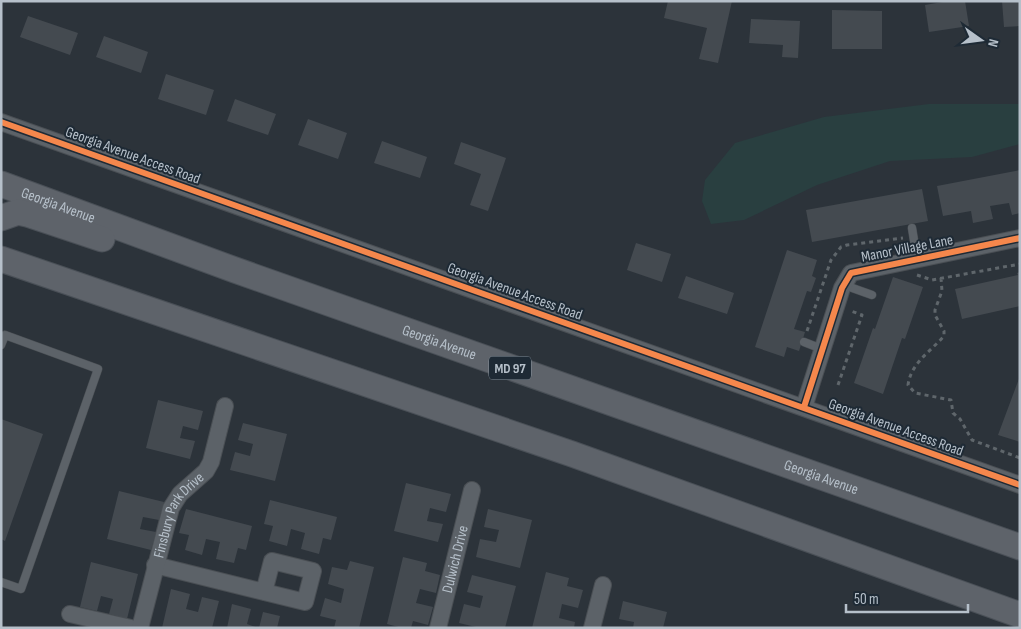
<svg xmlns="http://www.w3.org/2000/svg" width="1021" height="629" viewBox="0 0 1021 629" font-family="'Sofia Sans Condensed',sans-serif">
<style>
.green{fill:#293f40}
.building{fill:#444a50}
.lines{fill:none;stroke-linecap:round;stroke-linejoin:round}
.service-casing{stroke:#4a4f54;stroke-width:9}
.minor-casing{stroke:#4a4f54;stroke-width:18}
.primary-casing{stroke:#4a5057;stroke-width:27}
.path{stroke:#5f666b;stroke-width:3;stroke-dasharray:4 4;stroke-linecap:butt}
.service{stroke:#5c6268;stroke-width:8}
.minor{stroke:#5c6268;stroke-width:16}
.primary{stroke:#5e636a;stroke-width:25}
.cycleway-casing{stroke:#1e2a35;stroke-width:9}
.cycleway{stroke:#f5874c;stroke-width:6}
.labels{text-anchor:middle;stroke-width:4;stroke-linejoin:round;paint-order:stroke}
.shield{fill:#1e2a35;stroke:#88939d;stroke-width:1}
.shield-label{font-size:14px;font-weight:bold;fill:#b6c0ca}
.street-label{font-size:15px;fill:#b6c0ca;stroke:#1e2a35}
</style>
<rect width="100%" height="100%" fill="#2c333a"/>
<path class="green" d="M929 104H1020V144L972 157 890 161 817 185 744 220 711 224 702 201 705 180 735 143 824 117Z"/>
<path class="building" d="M668 1H732L718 63 699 59 707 28 664 18Z
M948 1H965L969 26 929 32 925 5Z
M1002 1H1020V26L1004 27Z
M832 10 882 11V49H832Z
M28 16 78 33 70 55 20 37Z
M751 19 800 21 798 58 782 57 783 45 749 43Z
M104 36 148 52 141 73 96 57Z
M166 74 214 90 206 115 158 99Z
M235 99 276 114 268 135 227 121Z
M308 119 347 133 338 159 298 145Z
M382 141 427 157 420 178 374 163Z
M461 142 506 158 488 211 470 205 481 174 454 164Z
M1020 170V213L1012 215 1009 203 990 206 993 219 973 223 971 211 943 216 937 186Z
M922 189 928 221 812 242 806 210Z
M636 243 671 254 662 282 627 270Z
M787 250 817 260 812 276 816 278 811 292 807 291 794 329 805 332 799 351 787 347 784 357 755 347Z
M1020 272V306L962 319 955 289 1018 275 1017 273Z
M686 276 734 293 727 314 678 298Z
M893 277 923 287 905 339 902 338 883 394 854 383 873 328 875 329Z
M1020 376V442L998 435Z
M158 400 203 411 198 430 183 426 180 438 195 441 190 459 146 448Z
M1 419 43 434 5 541 1 539Z
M243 423 287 434 275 481 230 470 235 452 250 456 253 444 238 440Z
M406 483 451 494 446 512 430 508 427 521 443 524 438 542 394 531Z
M119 491 164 502 159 520 143 517 140 529 156 532 151 550 107 539Z
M270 500 337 517 331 540 323 538 319 554 301 549 305 533 291 529 287 546 269 541 273 526 264 524Z
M186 509 252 526 246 550 238 548 234 563 216 559 220 542 206 539 202 555 185 550 189 535 179 533Z
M488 509 532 520 520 568 476 557 480 539 496 542 499 530 484 527Z
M403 557 427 563 425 571 440 575 436 593 420 589 416 603 433 607 428 625 413 621 411 628H402L387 624Z
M350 561 374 567 359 628H334L336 620 320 616 325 598 341 603 344 589 328 584 332 567 347 570Z
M91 562 138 574 127 619 109 614 113 599 101 596 97 611 80 607Z
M546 572 569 578 567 586 583 590 578 608 562 604 559 618 575 622 574 628H532Z
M472 575 516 586 505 628H480L459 623 464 604 480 608 483 596 467 592Z
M171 589 190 594 186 609 198 612 202 597 219 601 212 628H162Z
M623 601 667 612 663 628H633L634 622 619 619Z
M232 604 251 609 247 624 258 628H227Z
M263 612 280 616 277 628H259Z"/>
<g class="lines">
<defs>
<path id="service" d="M912 228 917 259
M844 285 872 295
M804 342 822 349
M1 345 5 335 98 369 21 589 1 582"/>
<g id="minor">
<path d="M1 122 1020 485"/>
<path d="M804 407 842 288 851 273 1020 238"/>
<path d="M155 565 305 602 313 571 272 561 264 592"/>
<path d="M70 614 131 628"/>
<path id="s1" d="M140 628 171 508 180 494 206 471 211 462 225 406"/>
<path id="s2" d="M438 628 472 490"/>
<path d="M592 628 603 585"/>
</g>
<g id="primary">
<path id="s3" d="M1 184 235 270 1020 547"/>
<path d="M1 218 18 212 27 214 102 239"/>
<path d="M1 259 572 454 1020 615"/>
</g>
</defs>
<use href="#service" class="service-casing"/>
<use href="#minor" class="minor-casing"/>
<use href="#primary" class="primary-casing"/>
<path class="path" d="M917 275 932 280 1020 264
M941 278 942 291 935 310V315L944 331V336C930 352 911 363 908 385L915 393 951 400 953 413 960 419 972 440 1020 458
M807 331 831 260 841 247 847 245 903 238
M838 385 862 315 851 311"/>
<use href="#service" class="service"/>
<use href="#minor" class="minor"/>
<use href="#primary" class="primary"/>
<defs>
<path id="cycleway" d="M1 122 1020 485
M804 407 842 288 851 273 1020 238"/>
</defs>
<use href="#cycleway" class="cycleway-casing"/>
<use href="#cycleway" class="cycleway"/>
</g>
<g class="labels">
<rect class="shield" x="489" y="356.5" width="42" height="23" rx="4"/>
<g class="shield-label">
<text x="510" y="373">MD 97</text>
</g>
<g class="street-label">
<text transform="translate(133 155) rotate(20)" y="5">Georgia Avenue Access Road</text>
<text dy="5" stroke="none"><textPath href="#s3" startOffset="61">Georgia Avenue</textPath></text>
<text transform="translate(907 248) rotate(-11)" y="5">Manor Village Lane</text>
<text transform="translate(515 291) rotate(20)" y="5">Georgia Avenue Access Road</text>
<text dy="5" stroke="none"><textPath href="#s3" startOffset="466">Georgia Avenue</textPath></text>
<text transform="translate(896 427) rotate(20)" y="5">Georgia Avenue Access Road</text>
<text dy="5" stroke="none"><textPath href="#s3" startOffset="871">Georgia Avenue</textPath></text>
<text dy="5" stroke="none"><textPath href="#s1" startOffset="121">Finsbury Park Drive</textPath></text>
<text dy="5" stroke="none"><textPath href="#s2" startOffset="71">Dulwich Drive</textPath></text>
</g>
</g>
<rect width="1021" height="629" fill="none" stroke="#b6c0ca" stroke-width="5"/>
<g transform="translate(981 40) rotate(104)" stroke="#1e2a35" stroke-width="4" paint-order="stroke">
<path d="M0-4L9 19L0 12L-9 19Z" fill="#b6c0ca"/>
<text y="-8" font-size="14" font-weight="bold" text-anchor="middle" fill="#b6c0ca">N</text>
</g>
<path d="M846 604v8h122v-8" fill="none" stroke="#b6c0ca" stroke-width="2.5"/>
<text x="854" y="604" font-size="15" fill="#b6c0ca" stroke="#1e2a35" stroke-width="4" paint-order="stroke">50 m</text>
</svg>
